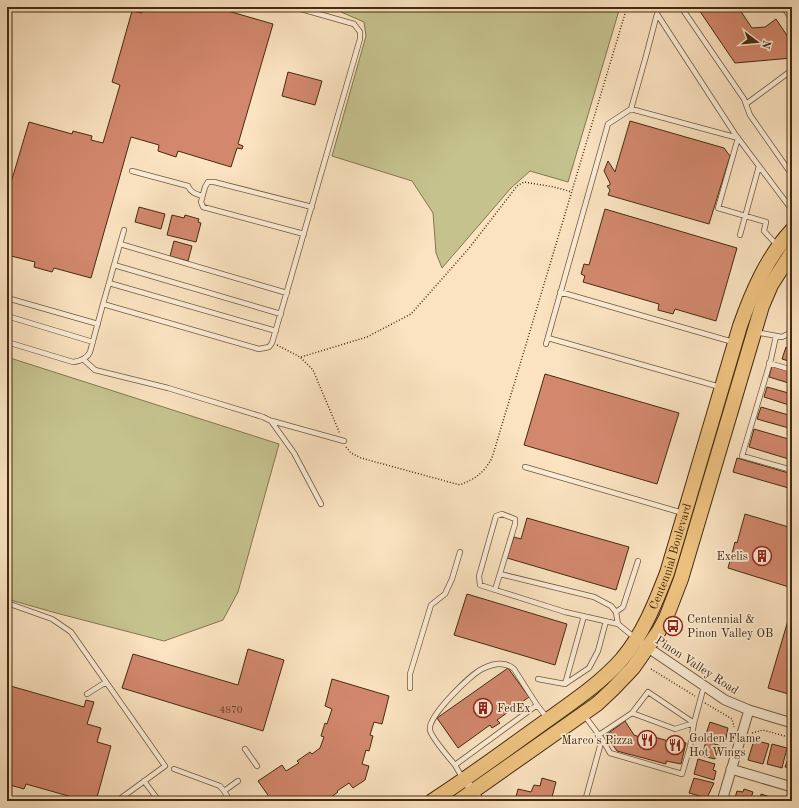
<svg xmlns="http://www.w3.org/2000/svg" width="799" height="808" viewBox="0 0 799 808" font-family="'Old Standard TT',serif">
<style>
.green{fill:#c5c28e;stroke:#84764f}
.building{fill:#d3886e;stroke:#442b10}
.lines{fill:none;stroke-linecap:round;stroke-linejoin:round}
.service-casing{stroke:#72593c;stroke-width:6}
.minor-casing{stroke:#72593c;stroke-width:11}
.primary-casing{stroke:#442b10;stroke-width:16}
.path{stroke:#442b10;stroke-width:1.5;stroke-dasharray:1 2;stroke-linecap:butt}
.service{stroke:#fcedd7;stroke-width:4.5}
.minor{stroke:#fcedd7;stroke-width:9}
.primary{stroke:#eec280;stroke-width:14}
.labels{text-anchor:middle;stroke-width:3.5;stroke-linejoin:round;paint-order:stroke}
.number-label{font-size:10px;fill:#684228}
.street-label{font-size:12px;fill:#442b10;stroke:#fcedd7}
.poi-label{font-size:12px;fill:#442b10;stroke:#fcedd7;text-anchor:start}
</style>
<rect width="100%" height="100%" fill="#fbe3c1"/>
<filter id="stains"><feTurbulence type="fractalNoise" baseFrequency=".005" numOctaves="4"/><feColorMatrix values="0 0 0 0 .2 0 0 0 0 .09 0 0 0 0 .02 0 0 0 .5 -.17"/></filter>
<radialGradient id="worn" r=".72"><stop offset=".6" stop-color="#630" stop-opacity="0"/><stop offset="1" stop-color="#630" stop-opacity=".3"/></radialGradient>
<path class="green" d="M342 7H620L568 182 530 171 511 188 442 268 436 253 433 213 412 181 332 156 366 36 364 22 341 12Z
M7 357 279 444 238 592 223 620 164 641 56 613 7 599Z"/>
<path class="building" d="M143 7H221V9L273 24 238 144 243 146 242 149 237 148 231 167 178 151 176 157 158 151 159 145 131 137 91 278 54 268 52 272 34 267 35 262 7 255V196L29 122 72 134 73 131 92 136 91 140 103 143 120 85 112 82 132 11 142 13Z
M697 7H738L752 28 765 27 776 19 792 43V58L735 63Z
M288 72 322 81 315 105 282 96Z
M630 121 724 148 730 156 709 224 608 195 610 190 607 186 610 185V183L604 171 608 161 615 172Z
M139 207 165 214 161 229 135 222Z
M605 209 737 248 716 321 675 309 673 314 658 310 659 304 583 282 585 276 581 274 584 264 589 265Z
M172 215 184 218 185 215 199 219 198 222 201 223 196 242 167 235Z
M174 241 192 246 188 261 170 256Z
M786 347 792 349V362L782 359Z
M772 366 792 372V384L769 377Z
M545 374 679 413 657 484 524 445Z
M767 387 792 394V406L764 397Z
M761 407 792 416V429L757 419Z
M754 429 792 440V460L749 447Z
M737 458 792 474V489L733 472Z
M745 514 792 528V592L789 587 728 568 735 542 737 543Z
M527 518 629 547 616 590 507 558 514 537 521 539Z
M467 594 567 624 555 665 454 635Z
M792 607V695L768 688Z
M248 649 284 660 263 731 122 688 133 654 238 685Z
M508 668 529 697 497 720 500 723 492 728 490 725 458 748 437 718Z
M332 679 389 696 382 724 374 722 370 735 373 736 369 751 366 750 362 764 369 766 365 780 353 788 349 783 337 791 338 792 326 801 324 799 322 801H272L258 781 282 765 286 771 299 763 297 761 310 752 312 754 320 748 324 737 321 736 325 723 327 724 332 709 325 706Z
M7 685 84 707 86 700 94 702 87 724 101 728 97 742 111 746 96 801H86L26 784 24 789 10 785 11 780 7 779Z
M625 721 634 735 642 738 644 734 672 742 673 739 686 743 681 764 666 761V764L617 751 606 735Z
M710 722 728 728 725 743 705 737Z
M754 740 769 744 763 764 748 760Z
M706 741 724 747 721 755 716 754 715 759 702 756Z
M772 744 787 748 782 768 767 764Z
M791 751H792V769L785 767Z
M698 759 715 764 713 770 716 771 714 780 694 774Z
M542 778 556 782 551 801H515L518 789 531 792 534 785 540 786Z
M694 778 714 783 707 798 689 793Z
M744 789 753 792 750 801H734L737 791 743 792Z
M761 794 770 797 768 801H753L754 798 760 799Z
M689 796 707 801H687Z"/>
<g class="lines">
<defs>
<path id="service" d="M681 7 744 99 750 115 792 175
M783 7 792 19
M7 10 8 7
M746 104 792 70
M132 171 188 186C191 193 196 194 202 196
M304 234 203 207 201 202 205 187 208 182H214L312 207
M740 235 759 166
M120 244 287 293
M777 245 764 231 766 222 718 208 738 138 631 109 646 56 657 14 735 134 792 210
M114 265 281 314
M109 283 276 331
M560 292 733 342
M7 298 98 324
M103 304 124 230
M7 316 93 342
M755 332 782 337 792 332
M776 336 771 359 742 456 792 470
M548 338 720 387
M7 342 73 362C81 361 87 359 90 352L103 304 259 349 269 347 272 343 360 39V32L354 24 294 7
M546 344 608 124 631 109
M84 360 95 370 168 388 263 417 271 421 294 453 321 504
M769 363 792 370
M272 421 344 441
M525 467 683 513
M500 574 594 597 611 606 616 612
M495 590 515 524V519L502 514 496 516 479 576 480 585 565 612 618 624
M7 603 52 619 71 632 165 766 117 801
M635 638 618 624 616 612 623 607 638 561
M538 679 565 684 589 668 598 651 606 621
M565 684 584 616
M410 688V674L431 605 445 594 452 579 460 552
M87 694 106 682
M584 715 602 739 585 801
M599 735 632 713 648 692 694 723 704 686
M602 739 610 753 682 774 690 747 694 723 675 729 632 713
M245 749 257 766
M455 765C450 759 431 737 430 730 427 717 470 675 482 669 492 664 505 661 514 669L537 705
M174 769 220 786 224 791
M463 779 455 765 537 705 548 719
M144 781 159 801
M230 801 224 791 238 781"/>
<path id="minor" d="M644 645 725 700 749 710 792 723
M731 769 792 787
M470 787 479 801
M722 801 749 710"/>
<g id="primary">
<path id="s1" d="M432 801C469 777 504 751 539 726 568 705 598 686 622 659 643 634 655 604 667 573L740 326C752 292 767 257 792 230"/>
<path d="M459 801 597 704 613 689 633 668 659 631 666 618 681 579 762 306 771 285 792 252"/>
</g>
</defs>
<use href="#service" class="service-casing"/>
<use href="#minor" class="minor-casing"/>
<use href="#primary" class="primary-casing"/>
<path class="path" d="M277 345 300 357 313 370 340 434
M301 357 367 337 411 314 470 247 517 186 524 182 554 187 572 192
M346 447 351 453 361 458 460 485C476 478 483 474 492 458L627 7
M651 669 695 696
M705 703 732 719 734 727
M752 733 763 730 792 738"/>
<use href="#service" class="service"/>
<use href="#minor" class="minor"/>
<use href="#primary" class="primary"/>
</g>
<defs>
<symbol id="building-ring" viewBox="-11 -11 22 22"><circle r="9.5" fill="#fcedd7" stroke="#8f2418" stroke-width="1.5"/><path d="M-4-6H4V6H1V3H-1V6H-4ZM-2.5-4.3h1.7v1.8h-1.7ZM.8-4.3h1.7v1.8H.8ZM-2.5-1h1.7V.8h-1.7ZM.8-1h1.7V.8H.8Z" fill="#8f2418"/></symbol>
<symbol id="bus-ring" viewBox="-11 -11 22 22"><circle r="9.5" fill="#fcedd7" stroke="#8f2418" stroke-width="1.5"/><path d="M-5-6H5V4H4V6H2V4H-2V6H-4V4H-5ZM-3.5-4V0h7V-4ZM-3.5 1.2v1.5H-2V1.2ZM2 1.2v1.5H3.5V1.2Z" fill="#8f2418"/></symbol>
<symbol id="restaurant-ring" viewBox="-11 -11 22 22"><circle r="9.5" fill="#fcedd7" stroke="#8f2418" stroke-width="1.5"/><path d="M-5-6h1v4h1v-4h1v4h1v-4h1v5L-1.5 .5V6h-2V.5L-5-1ZM5-6V6H3V1.5H1.5Q1.5-4 5-6Z" fill="#8f2418"/></symbol>
</defs>
<g fill-rule="evenodd">
<use href="#building-ring" x="751" y="545" width="22" height="22"/>
<use href="#bus-ring" x="662" y="615" width="22" height="22"/>
<use href="#building-ring" x="472" y="697" width="22" height="22"/>
<use href="#restaurant-ring" x="636" y="729" width="22" height="22"/>
<use href="#restaurant-ring" x="664" y="734" width="22" height="22"/>
</g>
<g class="labels">
<g class="number-label">
<text x="231" y="713">4870</text>
</g>
<g class="street-label">
<text dy="4" stroke="none"><textPath href="#s1" startOffset="352">Centennial Boulevard</textPath></text>
<text transform="translate(697 665) rotate(33)" y="4">Pinon Valley Road</text>
</g>
<g class="poi-label">
<text x="748" y="560" text-anchor="end">Exelis</text>
<text x="687" y="623">Centennial &amp;<tspan x="687" dy="14">Pinon Valley OB</tspan></text>
<text x="497" y="712">FedEx</text>
<text x="689" y="742">Golden Flame<tspan x="689" dy="14">Hot Wings</tspan></text>
<text x="633" y="744" text-anchor="end">Marco's Pizza</text>
</g>
</g>
<rect width="799" height="808" fill="none" stroke="#fbe3c1" stroke-width="24"/>
<rect x="8" y="8" width="783" height="792" fill="none" stroke="#442b10" stroke-width="2"/>
<rect x="12" y="12" width="775" height="784" fill="none" stroke="#442b10"/>
<g transform="translate(757 42) rotate(106)" stroke="#fcedd7" stroke-width="3" paint-order="stroke">
<path d="M0-3L7 15L0 10L-7 15Z" fill="#442b10"/>
<text y="-6" font-size="11" font-weight="bold" text-anchor="middle" fill="#442b10">N</text>
</g>
<rect width="100%" height="100%" filter="url(#stains)"/>
<rect width="100%" height="100%" fill="url(#worn)"/>
</svg>
